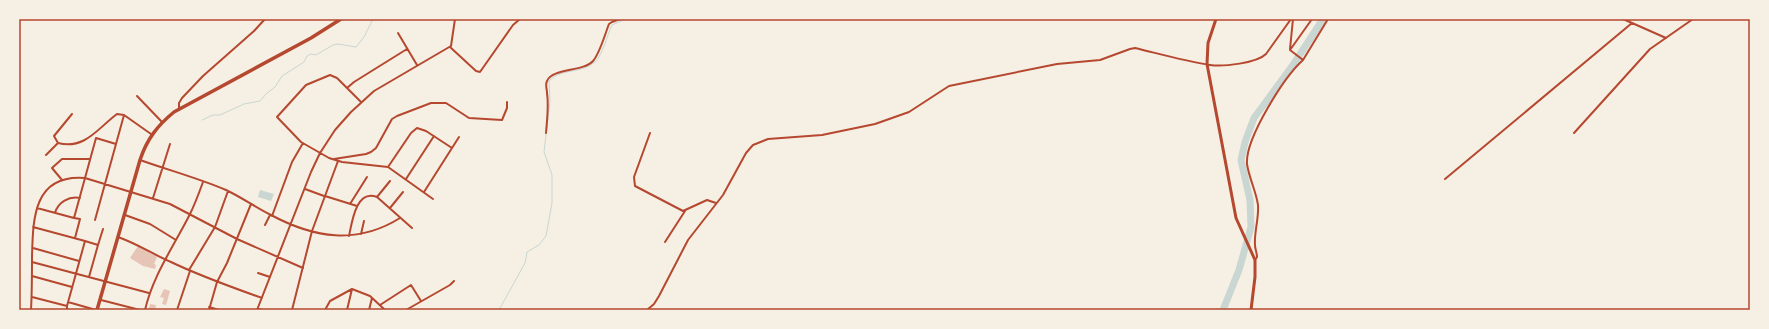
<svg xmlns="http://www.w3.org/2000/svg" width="1769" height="329" viewBox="0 0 1769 329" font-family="Lato,sans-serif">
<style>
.water{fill:#c9d6d2}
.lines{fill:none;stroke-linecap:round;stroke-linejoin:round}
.stream{stroke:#c9d6d2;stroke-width:1}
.river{stroke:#c9d6d2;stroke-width:7}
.building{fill:#e6c5b7}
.minor{stroke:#b5482f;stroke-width:2}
.secondary{stroke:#b5482f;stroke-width:3}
.primary{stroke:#b5482f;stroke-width:3.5}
.neatline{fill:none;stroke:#b5482f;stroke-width:1.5}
</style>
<rect width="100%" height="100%" fill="#f6efe4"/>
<path class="water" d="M260 190 274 194 271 201 258 197Z"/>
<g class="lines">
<path class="stream" d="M202 120 213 115H220L244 104 260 101 266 94 275 87 282 76 304 62 307 56 311 54 316 55 333 45 338 44 356 47 364 37 373 19
M499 310 525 263 527 252 539 245 546 236 552 203V175L544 152 550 101 549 81C560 68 582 74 595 62 603 54 607 36 612 25L626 19"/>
<path class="river" d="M1223 310 1239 270 1251 227 1250 200 1241 160 1245 142 1254 118 1293 65 1323 19"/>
</g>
<path class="building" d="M138 246 157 257 154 264 156 265 155 269 143 266 130 258Z
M164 289 170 291 166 305 162 304 164 298 160 297Z
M150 304 156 305 155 310 149 309Z"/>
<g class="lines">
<path class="minor" d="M1623 19 1666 38
M398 33 417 65
M450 47 476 71 480 72 513 25 520 19
M1290 49 1293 19
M1290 50 1312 19
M1290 50 1303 60
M347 88 354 82 407 49
M137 96 162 122
M361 102 337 78 330 75 306 85 277 117 301 142 329 158 342 162 388 167 433 199
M179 109V103L182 98 203 76 254 31 265 19
M546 133C547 120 549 106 547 93 547 89 545 85 547 81 552 68 583 72 593 61 600 53 605 34 609 24L612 22 620 19
M650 133 634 177 635 186 683 211 707 200 716 203
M1574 133 1650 49 1693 19
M58 143 54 136 72 114
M452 148 459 137
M46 155 58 143C85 150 98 128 117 114L124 115
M334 159 366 154 371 152 376 148 392 119 397 116 431 103H446L469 118 502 120 507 108V102
M140 160C168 170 198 178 226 190 241 197 255 207 271 215 314 238 357 245 400 218
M388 167 411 133 417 128 426 131 452 148 424 192
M406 179 434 136
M1445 179 1632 23
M62 180 52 168 62 159H90
M305 189 324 196
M325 196 357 206
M377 197 390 181
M153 198 170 144
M350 204 367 177
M37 208 74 218 96 138 116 144
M390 208 403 192
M55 213C58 202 69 196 80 198
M125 215 150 224 176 240
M272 216 292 162 303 143
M74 218 80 219 75 238
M95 220 124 115 151 134
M265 225 270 215
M33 227 85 241 67 306
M361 234 364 221
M349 236C352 222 356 189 377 197L412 228
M118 237C138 244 152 254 171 262 200 276 231 287 262 298
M85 241 98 245 103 229
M665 242 685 211
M33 248 79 261
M1255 260 1257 257C1257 253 1255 249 1255 245 1254 232 1259 219 1258 205 1256 191 1249 178 1247 164 1245 139 1284 77 1303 60L1328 19
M32 262 149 293
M189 270 215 227 228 191
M258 273 270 277
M32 276 72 287
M89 277 98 245
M352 289 370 296 385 310
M32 297 67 306V310
M101 300 140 310
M68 302 96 310
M380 305 411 285 421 301
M209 307 219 310
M258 309 263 310
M31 310C32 292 32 275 32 257 33 219 33 174 85 178L170 204 237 239 303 268
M145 310C153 275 174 246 190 214 195 204 199 193 203 182
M177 310 190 271
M209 310 217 282 227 263 251 204
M257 310 311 172 320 153 335 130 351 112 374 91 451 46 455 19
M292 310 312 231 338 161
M325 310 330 301 352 289 347 310
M369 310 372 298
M406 310 450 285 454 281
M647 310 654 304 659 296 688 240 723 195 746 153 753 145 768 139 822 135 875 124 909 112 949 86 1057 64 1100 60 1130 49 1135 48C1160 54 1185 61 1210 65 1223 67 1257 63 1266 54L1291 19"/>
<path class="secondary" d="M1216 19 1208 43 1207 64 1236 218 1255 260V277L1251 310"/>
<path class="primary" d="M97 310 140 160C147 139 157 126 174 112L311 38 341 19"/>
</g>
<rect width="1769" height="329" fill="none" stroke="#f6efe4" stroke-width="40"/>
<rect x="20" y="20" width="1729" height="289" class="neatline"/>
</svg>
